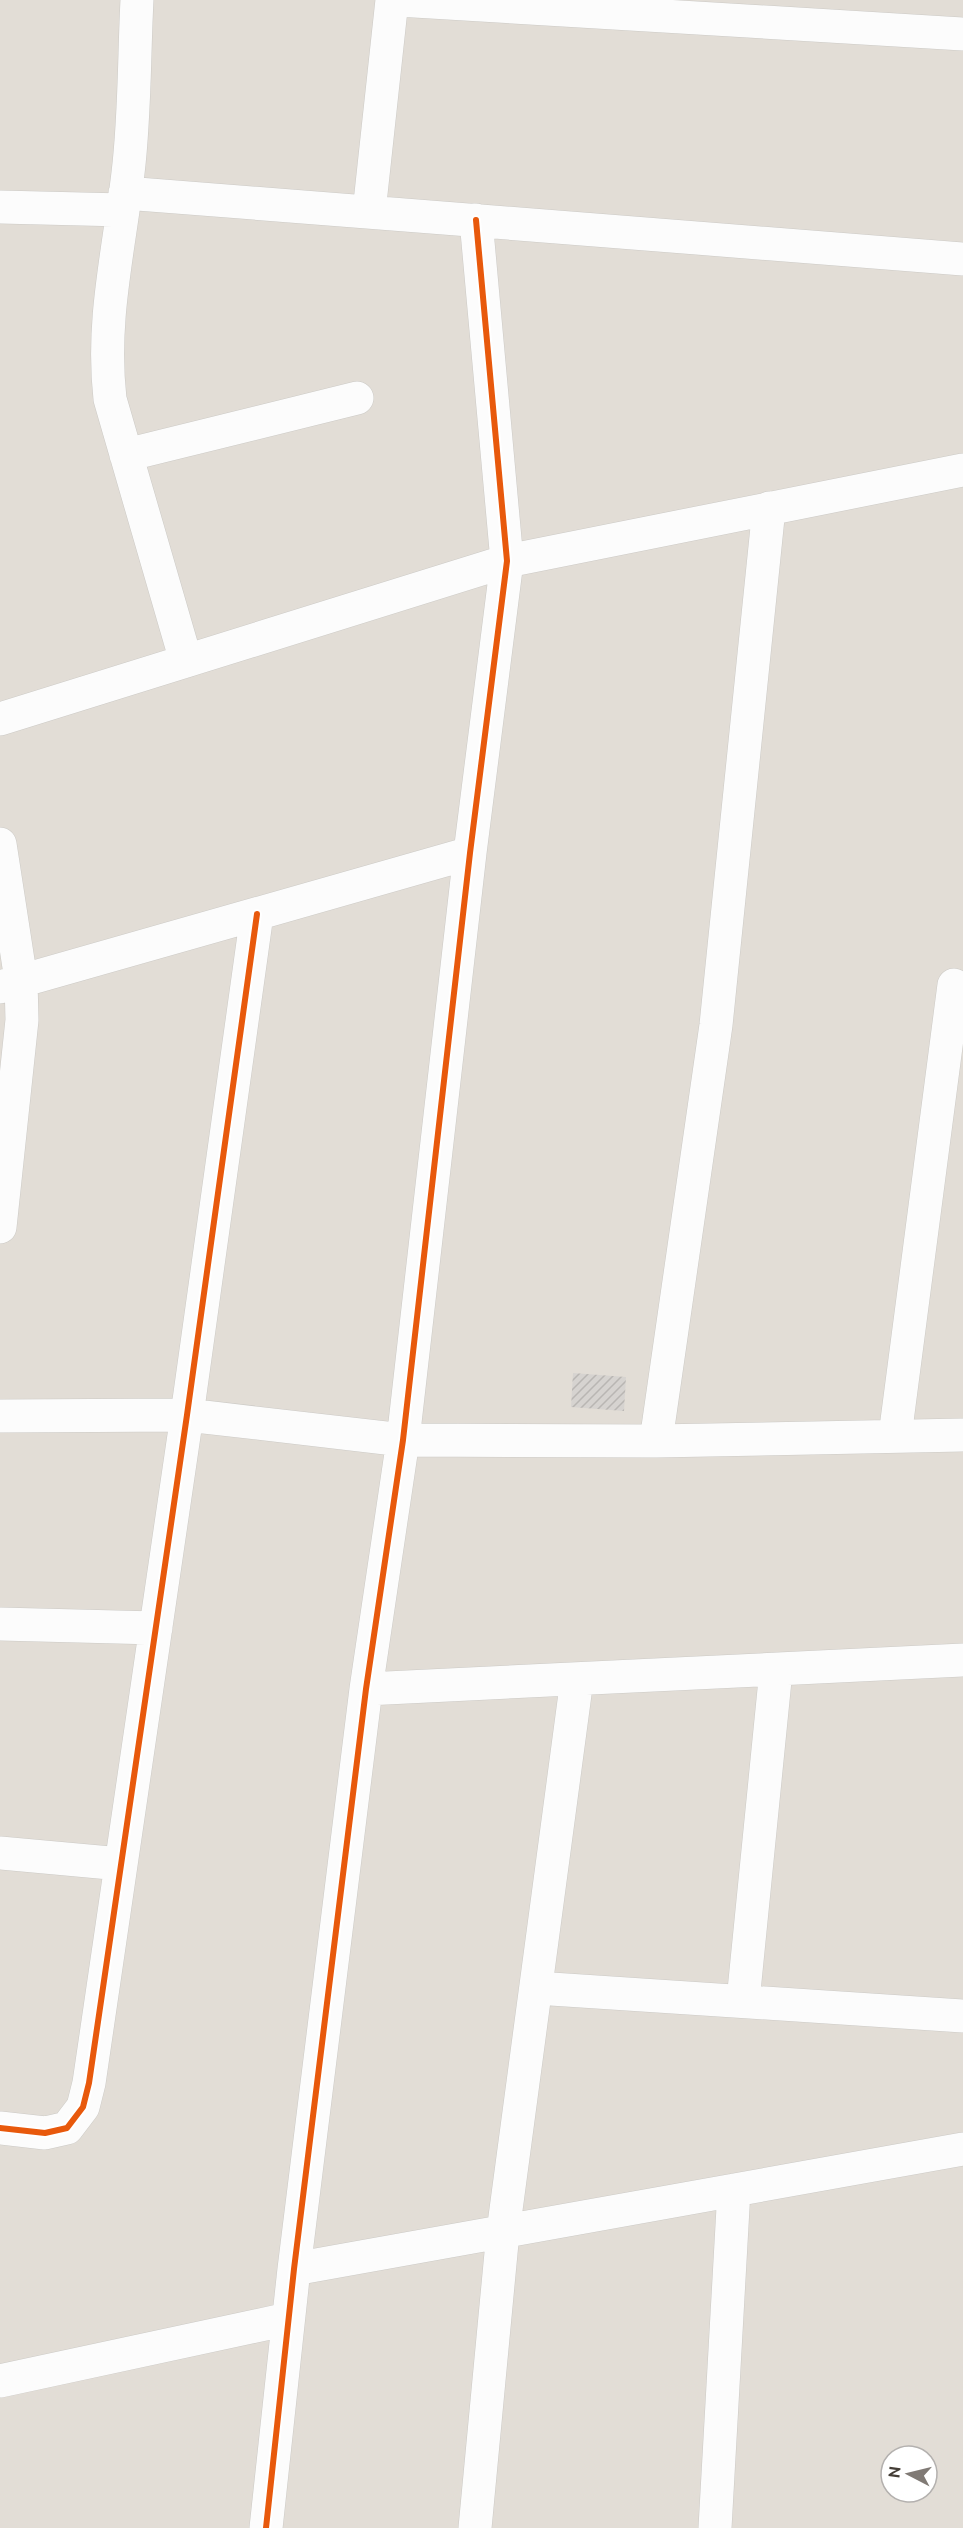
<svg xmlns="http://www.w3.org/2000/svg" width="963" height="2528" viewBox="0 0 963 2528" font-family="Ubuntu,sans-serif">
<style>
.residential{fill:#e2ddd6;fill-rule:evenodd}
.building{fill:url(#building-hatch)}
.lines{fill:none;stroke-linecap:round;stroke-linejoin:round}
.minor-casing{stroke:#cccac6;stroke-width:34}
.minor{stroke:#fcfcfc;stroke-width:33}
.cycleway-casing{stroke:#fff;stroke-width:10}
.cycleway{stroke:#e8590c;stroke-width:6}
</style>
<defs>
<pattern id="building-hatch" width="6" height="6" patternUnits="userSpaceOnUse" patternTransform="scale(1.5)"><rect width="6" height="6" fill="#d6d3d0"/><path d="M-1 1l2-2M0 6l6-6M5 7l2-2" fill="none" stroke="#b9b6b3"/></pattern>
</defs>
<rect width="100%" height="100%" fill="#eeece9"/>
<path class="residential" d="M0 0H963V2528H0ZM891 2456H927V2492H891Z"/>
<path class="building" d="M573 1373 626 1377 624 1411 571 1407Z"/>
<g class="lines">
<defs>
<path id="minor" d="M137 0C134 57 135 116 128 173 119 251 101 320 110 399L186 661
M398 0 963 34
M125 193 963 259
M0 207 123 210
M369 212 392 0
M126 455 357 398
M0 719 507 561 963 470
M0 844 21 980 22 1020 0 1227
M0 987 470 853
M0 1416 187 1415 403 1440 656 1441 963 1435
M895 1436 954 985
M656 1441 716 1025 769 508
M0 1624 156 1628
M366 1689 963 1660
M0 1853 121 1864
M536 1988 963 2016
M743 2001 776 1670
M0 2128 45 2133 67 2128 83 2107 89 2083 187 1415 257 914
M294 2269 963 2149
M0 2381 288 2319
M266 2528 294 2269 366 1689 403 1440 470 853 507 561 476 220
M475 2528 503 2232 577 1679
M715 2528 734 2190"/>
</defs>
<use href="#minor" class="minor-casing"/>
<use href="#minor" class="minor"/>
<defs>
<path id="cycleway" d="M0 2128 45 2133 67 2128 83 2107 89 2083 187 1415 257 914
M266 2528 294 2269 366 1689 403 1440 470 853 507 561 476 220"/>
</defs>
<use href="#cycleway" class="cycleway-casing"/>
<use href="#cycleway" class="cycleway"/>
</g>
<g transform="translate(909 2474) rotate(277)"><circle r="28" fill="#ffffff" stroke="#b4b1af" stroke-width="1.5"/>
<path d="M0-4.5L10 22L0 15L-10 22Z" fill="#807a75"/>
<text y="-9" font-size="16" font-weight="bold" text-anchor="middle" fill="#443d36">N</text>
</g>
</svg>
